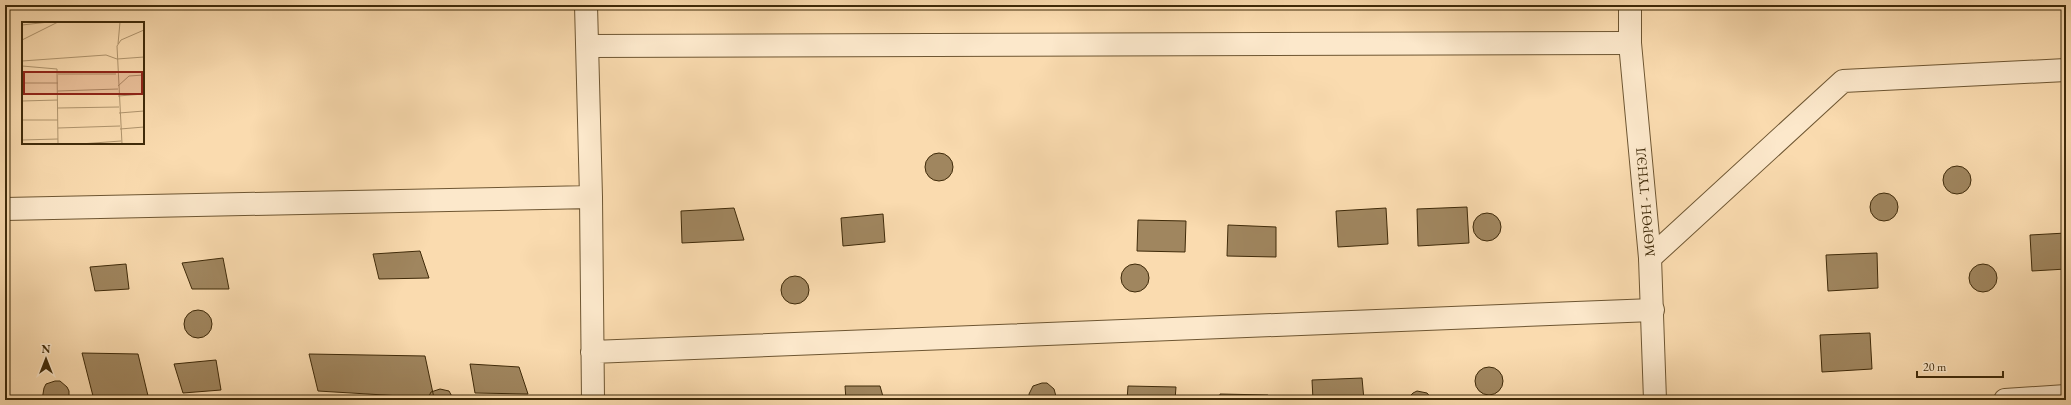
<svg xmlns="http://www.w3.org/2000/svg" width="2071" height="405" viewBox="0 0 2071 405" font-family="'EB Garamond',serif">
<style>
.building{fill:#a0865f;stroke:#3f2a09}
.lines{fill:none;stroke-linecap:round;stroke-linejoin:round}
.minor-casing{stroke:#6e5632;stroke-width:24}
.tertiary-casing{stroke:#6e5632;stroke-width:24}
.minor{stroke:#fce8cb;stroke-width:22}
.tertiary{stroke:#fce8cb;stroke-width:22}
.labels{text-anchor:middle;stroke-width:3;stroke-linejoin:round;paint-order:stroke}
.street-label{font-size:14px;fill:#3f2a09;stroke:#fce8cb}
.inset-road{fill:none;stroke:#af946d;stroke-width:1}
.view{fill:#8f2418;fill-opacity:0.15;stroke:#8f2418;stroke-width:2}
.inset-edge{fill:none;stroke:#3f2a09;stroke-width:2}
</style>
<rect width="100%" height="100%" fill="#fadbaf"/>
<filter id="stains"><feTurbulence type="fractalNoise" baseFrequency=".005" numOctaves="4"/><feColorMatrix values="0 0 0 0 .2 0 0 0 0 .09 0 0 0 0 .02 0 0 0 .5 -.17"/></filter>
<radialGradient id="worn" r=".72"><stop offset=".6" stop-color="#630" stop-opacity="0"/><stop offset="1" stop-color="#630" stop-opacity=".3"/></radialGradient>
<path class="building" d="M925 167a14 14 0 1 1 28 0a14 14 0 1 1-28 0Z
M1943 180a14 14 0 1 1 28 0a14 14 0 1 1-28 0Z
M1870 207a14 14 0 1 1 28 0a14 14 0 1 1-28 0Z
M1467 207 1469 243 1418 246 1417 209Z
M734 208 744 240 682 243 681 211Z
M1386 208 1388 244 1338 247 1336 211Z
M1473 227a14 14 0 1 1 28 0a14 14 0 1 1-28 0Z
M883 214 885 242 843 246 841 218Z
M1138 220 1186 221 1185 252 1137 251Z
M1228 225 1276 227V257L1227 256Z
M2066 233V269L2032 271 2030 235Z
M420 251 429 278 379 279 373 254Z
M1877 253 1878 288 1828 291 1826 255Z
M223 258 229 289H192L182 263Z
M1969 278a14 14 0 1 1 28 0a14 14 0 1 1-28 0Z
M1121 278a14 14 0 1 1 28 0a14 14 0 1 1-28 0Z
M126 264 129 289 95 291 90 267Z
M781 290a14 14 0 1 1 28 0a14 14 0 1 1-28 0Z
M184 324a14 14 0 1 1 28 0a14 14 0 1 1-28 0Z
M1870 333 1872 369 1822 372 1820 335Z
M82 353 138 354 149 400H94Z
M309 354 425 356 434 398 318 391Z
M216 360 221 390 183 393 174 364Z
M470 364 519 367 528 394 475 393Z
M1475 381a14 14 0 1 1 28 0a14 14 0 1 1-28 0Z
M1362 378 1364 400H1313L1312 380Z
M55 381H60L67 387 69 391V400H42L44 388 46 384Z
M1042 383H1047L1054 389 1057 400H1029V394L1033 386Z
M845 386H880L884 400H846Z
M1128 386 1176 387 1175 400H1127Z
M440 389 449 391 454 400H427L431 392Z
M1417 391 1427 393 1433 400H1406L1413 393Z
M1220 394 1268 395V400H1219Z"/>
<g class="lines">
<defs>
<path id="minor" d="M586 5 591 197 593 400
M588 46 1630 43
M5 209 591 197
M1650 258 1843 81 2066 70
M592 352 1653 310
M2005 400 2066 396"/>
<path id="tertiary" d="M1630 5V43L1650 258 1655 400"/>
</defs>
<use href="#minor" class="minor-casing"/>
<use href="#tertiary" class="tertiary-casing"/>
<use href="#minor" class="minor"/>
<use href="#tertiary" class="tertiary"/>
</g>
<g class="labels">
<g class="street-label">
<text transform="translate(1645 202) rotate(-95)" y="5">МӨРӨН - ТҮНЭЛ</text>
</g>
</g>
<g transform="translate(22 22)">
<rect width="122" height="122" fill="#fadbaf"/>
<path class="inset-road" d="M0 3 27 0M0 18 36 0M96 22 98 0M0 39 84 33 95 37 122 35M0 44 35 47 36 122M36 52H94M0 61H36M96 64 107 54 122 53M36 69 96 67M96 74 122 72M0 79 36 78M36 86 97 85M97 91 122 89M0 98H36M36 106 98 104M98 107 122 105M0 118 36 117M58 122 99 119M100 122 95 24 99 18 122 8"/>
<path class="view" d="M2 50H120V72H2Z"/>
<rect width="122" height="122" class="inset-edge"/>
</g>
<rect width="2071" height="405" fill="none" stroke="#fadbaf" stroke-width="20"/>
<rect x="6" y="6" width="2059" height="393" fill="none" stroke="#3f2a09" stroke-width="2"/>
<rect x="10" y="10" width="2051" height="385" fill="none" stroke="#3f2a09"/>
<g transform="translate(46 359)" stroke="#fce8cb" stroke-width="3" paint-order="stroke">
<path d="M0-3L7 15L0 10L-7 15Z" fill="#3f2a09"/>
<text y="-6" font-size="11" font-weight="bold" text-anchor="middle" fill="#3f2a09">N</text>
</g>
<path d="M1917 371v6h86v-6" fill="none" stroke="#3f2a09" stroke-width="2"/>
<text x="1923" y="371" font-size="12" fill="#3f2a09" stroke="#fce8cb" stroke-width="3" paint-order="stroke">20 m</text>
<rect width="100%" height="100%" filter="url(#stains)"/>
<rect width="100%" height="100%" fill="url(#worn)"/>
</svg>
